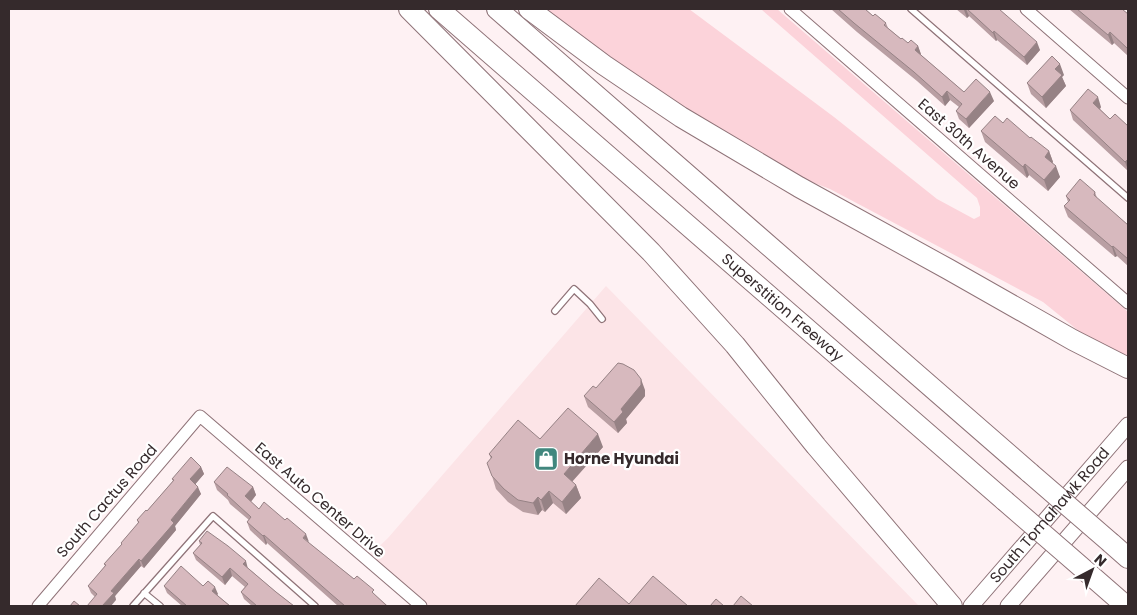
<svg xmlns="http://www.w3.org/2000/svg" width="1137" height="615" viewBox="0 0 1137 615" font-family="Poppins,sans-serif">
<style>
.built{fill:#fce4e7}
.green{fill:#fcd3da}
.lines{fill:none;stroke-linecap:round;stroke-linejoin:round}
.service-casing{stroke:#8f7378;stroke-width:8}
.minor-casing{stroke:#8f7378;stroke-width:13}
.secondary-casing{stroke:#8f7378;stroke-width:17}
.motorway-casing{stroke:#8f7378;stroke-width:22}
.service{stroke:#fff;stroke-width:5.5}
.minor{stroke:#fff;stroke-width:11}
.secondary{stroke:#fff;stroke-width:15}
.motorway{stroke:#fff;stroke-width:20}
.motorway-bridge-casing{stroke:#8f7378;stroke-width:22;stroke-linecap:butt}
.motorway-bridge{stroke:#fff;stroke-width:20}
.wall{fill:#b99fa3}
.shaded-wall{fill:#968285}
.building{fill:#d7b9be;stroke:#968285}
.labels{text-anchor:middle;stroke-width:4.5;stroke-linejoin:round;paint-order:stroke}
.street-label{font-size:15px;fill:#352a2c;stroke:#fff}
.poi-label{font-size:15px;font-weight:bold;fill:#352a2c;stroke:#fff;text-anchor:start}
</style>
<rect width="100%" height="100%" fill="#fef1f3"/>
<path class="built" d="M606 286 919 606H420L366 559 388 538Z"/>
<path class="green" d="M542 9H689L834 117 937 199 974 219 980 216V207L977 198 761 9H777L1128 312V355L1118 353 1085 336 1043 302 866 208 830 189 801 178 727 135 627 72Z"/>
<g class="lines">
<defs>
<path id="service" d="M911 9 1128 198
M555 311 574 289 590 304 602 319
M144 593 160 606
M133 606 213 516 315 606"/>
<path id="minor" d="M790 9 1128 303
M1026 9 1128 98
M38 606 200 416 421 606"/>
<g id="secondary">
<path id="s1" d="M971 606 1128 425"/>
<path d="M1008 606 1128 468"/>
</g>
<g id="motorway">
<path d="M409 9 651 252 735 345 816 446 952 606"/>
<path id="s2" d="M439 9 1005 501"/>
<path d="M497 9 1030 473"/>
<path d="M529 9 604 65 681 117 799 187 948 269 1073 340 1128 368"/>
<path d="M1111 543 1128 558"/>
<path d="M1087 572 1126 606"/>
</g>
</defs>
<use href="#service" class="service-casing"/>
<use href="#minor" class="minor-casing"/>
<use href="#secondary" class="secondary-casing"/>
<use href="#motorway" class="motorway-casing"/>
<use href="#service" class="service"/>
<use href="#minor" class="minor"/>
<use href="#secondary" class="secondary"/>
<use href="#motorway" class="motorway"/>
<defs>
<path id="motorway-bridge" d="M1030 473 1111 543
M1005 501 1087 572"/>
</defs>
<use href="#motorway-bridge" class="motorway-bridge-casing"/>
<use href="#motorway-bridge" class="motorway-bridge"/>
</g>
<path class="wall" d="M831 9H865L873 16 886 23 888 28 901 39 908 43 918 46 921 55 964 92 994 101 969 128 959 119 956 111 959 107 950 100 945 106 917 81 857 32Z
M956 9H999L1040 50 1027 65 997 40 996 41 969 16 967 18Z
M1069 9H1122L1128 14V56L1114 43 1112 45Z
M1064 75 1062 77 1066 86 1046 108 1031 94 1027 83Z
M1101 107 1100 109 1110 119 1128 126V171L1073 120 1070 110Z
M1003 123 1030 138 1049 151 1053 162 1052 163 1060 177 1048 191 1029 175 1027 178 985 142 981 131Z
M1095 192 1097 198 1128 225V266L1117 256 1115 257 1068 217 1064 207 1068 202 1066 196Z
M596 388 645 390V396L626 419 627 423 618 433 588 407 584 396Z
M540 439 603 447 572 482 576 485 581 498 566 514 553 503 545 512 542 510 538 515 523 512 508 502 496 489 492 476 491 459 489 454Z
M201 467 204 474 195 484 201 494 175 526 176 530 144 568 141 566 115 596 116 600 95 597 91 593 88 586 105 566 104 564 121 545V543L138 523 137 520 147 511 173 481 172 479Z
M214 482 253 487 256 495 251 502 259 509 309 543 354 579 375 595 388 606H338L267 543 266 545 250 530 247 522 249 520 230 504 228 500 217 490Z
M199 541 248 568 276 592 294 606H252L244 599 241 592 245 587 232 576 225 585 196 560 193 553 200 545Z
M164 586H203L218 594 217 595 230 606H182L167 593Z"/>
<path class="shaded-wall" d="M965 9H966L969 16 967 18 964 10Z
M994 31 997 40 996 41 993 33Z
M1110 32 1114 43 1112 45 1108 35Z
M1037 42 1040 50 1027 65 1024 57Z
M918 46 921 54 918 58 915 50Z
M1060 64 1064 75 1062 77 1066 86 1046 108 1042 97 1055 69Z
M947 91 950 100 945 106 942 97Z
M990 92 994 101 969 128 966 119Z
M1098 97 1101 107 1097 113 1093 103Z
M1049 151 1053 162 1049 168 1045 157Z
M1128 159V170L1125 162Z
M1025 164 1029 175 1027 178 1023 167Z
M1056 166 1060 177 1048 191 1044 180Z
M1113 246 1117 256 1115 257 1112 247Z
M641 379 645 390V396L626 419 627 423 618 433 614 422 621 409Z
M598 434 603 447 568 486 564 474Z
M201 467 204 474 193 487 190 479Z
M576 485 581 498 566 514 562 502Z
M198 487 201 494 175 526 176 530 144 568 141 561 171 520Z
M253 487 256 495 248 505 245 496Z
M549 491 553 503 545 512 541 500Z
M538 497 542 510 538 515 533 503Z
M306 534 309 542 303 538Z
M264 535 267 543 266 545 263 536Z
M139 559 141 566 115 596 116 600 111 606H102L111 591Z
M246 561 248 569 243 564Z
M230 568 232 576 225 585 222 577Z
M215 587 218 594 214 598 212 591Z"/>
<path class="building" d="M838 9H865L873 16 875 14 886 23 884 25 901 39 902 38 908 43 911 40 918 46 915 50 964 92 976 79 990 92 966 119 956 111 962 104 947 91 942 97 914 72 854 23Z
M967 9H999L1037 42 1024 57 994 31 993 33Z
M1077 9H1122L1128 14V49L1110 32 1108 35Z
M1052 56 1060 64 1055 69 1062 75 1042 97 1027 83Z
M1088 89 1098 97 1093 103 1110 119 1115 114 1128 126V159L1125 162 1070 110Z
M995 116 1003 123 1007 118 1030 138 1031 137 1049 151 1045 157 1056 166 1044 180 1025 164 1023 167 981 131Z
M1080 179 1095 192 1094 195 1128 225V259L1113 246 1112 247 1064 206 1070 200 1066 196Z
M618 363 623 364 634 370 641 379V385L621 409 623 412 614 422 584 396 593 386 596 388Z
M568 408 598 434 564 474 576 485 562 502 549 491 541 500 538 497 533 503 518 500 504 489 492 476 487 463 492 457 489 454 518 420 540 439Z
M191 457 201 467 190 479 198 487 171 520 174 523 141 561 139 559 111 591 114 593 102 606H87L97 594 88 586 106 565 104 564 122 544 121 543 139 522 137 520 146 510 147 511 174 480 172 479Z
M227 467 253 487 245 496 259 509 264 502 285 520 287 518 306 534 303 538 354 579 357 576 374 590 372 592 387 606H345L331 594 264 535 263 536 247 522 251 517 227 495 228 494 214 482Z
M207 531 228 546 246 561 243 564 276 592 294 606H257L241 592 248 584 230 568 222 577 193 553 202 543 199 541Z
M181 566 203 586 208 581 215 587 212 591 230 606H187L164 586Z
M653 576 688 606H575L599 578 629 604Z
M741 596 753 606H733Z
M716 599 724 606H710Z
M74 601 80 606H70Z"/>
<defs>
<symbol id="shop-square" viewBox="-11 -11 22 22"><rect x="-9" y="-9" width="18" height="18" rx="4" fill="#41877e" stroke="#fff"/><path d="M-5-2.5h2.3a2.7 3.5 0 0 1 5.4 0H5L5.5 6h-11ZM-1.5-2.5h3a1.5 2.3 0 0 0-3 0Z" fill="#fff"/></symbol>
</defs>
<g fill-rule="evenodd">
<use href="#shop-square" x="532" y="445" width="28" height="28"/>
</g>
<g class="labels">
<g class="street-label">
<text transform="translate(969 144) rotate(41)" y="5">East 30th Avenue</text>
<text dy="5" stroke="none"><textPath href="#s2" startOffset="455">Superstition Freeway</textPath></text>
<text transform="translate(320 500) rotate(41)" y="5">East Auto Center Drive</text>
<text transform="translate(107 501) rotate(-49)" y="5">South Cactus Road</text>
<text dy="5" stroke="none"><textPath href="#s1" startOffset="120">South Tomahawk Road</textPath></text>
</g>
<g class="poi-label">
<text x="564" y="464">Horne Hyundai</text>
</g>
</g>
<rect width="1137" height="615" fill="none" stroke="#352a2c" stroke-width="20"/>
<g transform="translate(1092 570) rotate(41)" stroke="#ffffff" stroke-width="4" paint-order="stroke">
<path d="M0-4L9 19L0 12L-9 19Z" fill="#352a2c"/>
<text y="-8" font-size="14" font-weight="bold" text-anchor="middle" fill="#352a2c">N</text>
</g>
</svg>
